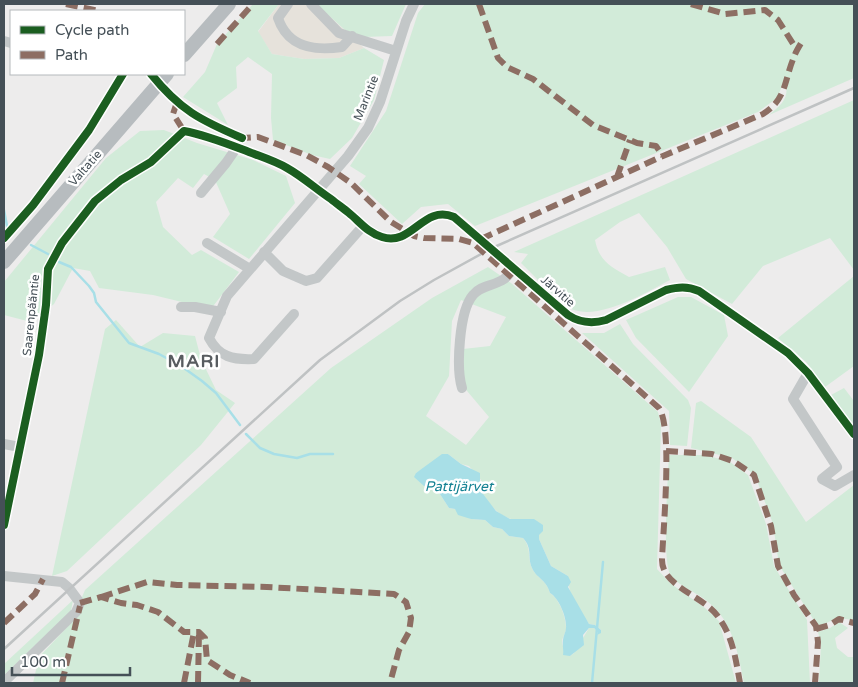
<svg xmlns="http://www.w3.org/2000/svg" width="858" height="687" viewBox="0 0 858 687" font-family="'Varela Round',sans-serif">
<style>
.commercial{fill:#e6e2db}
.green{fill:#d2ebd9;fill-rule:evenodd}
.water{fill:#a8dfe7}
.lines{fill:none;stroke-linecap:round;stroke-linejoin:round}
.stream{stroke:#a8dfe7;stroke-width:2.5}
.minor{stroke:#c3c7c8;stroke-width:10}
.highway{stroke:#b7bcbf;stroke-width:14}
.rail{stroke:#bfc2c3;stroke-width:2.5}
.quiet{stroke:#8d6e63;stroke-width:6;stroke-dasharray:12 6;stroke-linecap:butt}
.cycleway-casing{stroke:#fff;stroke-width:11}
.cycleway{stroke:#1b5e20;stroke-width:8}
.labels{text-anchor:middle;stroke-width:5;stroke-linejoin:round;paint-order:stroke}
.street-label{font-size:12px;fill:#455057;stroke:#fff}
.water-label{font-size:14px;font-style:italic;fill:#158293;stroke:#fff}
.district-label{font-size:18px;font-weight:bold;letter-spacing:1px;fill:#585c60;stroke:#fff}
</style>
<rect width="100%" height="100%" fill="#edecec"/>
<path class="commercial" d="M279 4H316L364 48 339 58 304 59 272 54 258 32Z"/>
<path class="green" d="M253 4H279L258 31 272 54 304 59 339 58 364 48 384 60 374 100 352 138 330 159 312 155 273 140 271 118 272 74 248 57 236 67 237 88 217 103 228 125 183 97 205 72 217 44Z
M316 4H406L392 36 364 37 345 30Z
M425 4H854V78L769 115C783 104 790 97 785 79L777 98 758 112 475 226 448 204 421 207 402 224 359 184 366 176 350 166 386 111 418 13Z
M854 100V270L830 238 763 266 732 304 686 279 667 247 639 213 620 222 595 240C599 261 611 267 629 277L665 267 670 280C645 293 593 325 566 306 552 296 534 275 521 263L528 254 514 252Z
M164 130 197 143 253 160 286 176 295 203 249 259 213 237 230 214 215 180 204 174 193 188 178 178 156 202 163 227 192 255 201 250 239 272 211 309 153 295 99 288 90 271 73 268 54 304 31 322 4 315V282L106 158 140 131Z
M488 267 511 283 658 412 661 425 657 569 670 583 705 608 719 621 736 683H33L39 657 71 623 85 590 331 368 432 298ZM461 300 506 317 490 346 463 349 462 385 489 417 466 445 426 416 449 376 452 321ZM448 454 461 464 469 466 481 480 480 490C493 512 508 525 534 519L539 539 551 566 568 576C567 593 579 610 589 624L595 625 601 630 597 634 598 632 594 628H589L574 653 570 656C567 652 562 647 562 642 562 638 565 634 566 630 567 619 559 598 550 593 546 579 536 578 532 568 527 556 532 549 523 538L509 536 502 529 493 527 485 520 471 519 455 509 449 508 436 488 416 473Z
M854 276V366L825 387 806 362 778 338Z
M678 297H691L724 315 728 336 689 392 636 338 626 320Z
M116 320 140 347 163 333 195 336 201 359 216 390 235 403 201 445 67 571 52 576 105 329Z
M620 324 633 344 688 400 691 408 687 446 670 445 669 411 582 333H604Z
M844 388 854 401V425L831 395Z
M701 401 751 437 806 522 854 485V620L837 618 818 627 779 565 773 524 755 475 732 458 691 448 696 403Z
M669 455H706L730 462 748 475 766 524 774 566 807 620 810 683H744C738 653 733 621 707 601 698 593 676 585 670 574 662 558 668 478 669 455Z
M73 600 71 611 4 675V664Z
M839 622 848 628 835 638 837 648 848 657H854V683H819L821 644 818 632 830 628Z"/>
<path class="water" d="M442 454H448L461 464 480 473V490L496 511 510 519H534L543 525V531L539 535V539L551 566 568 576 571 582 568 587 589 624 595 625 601 630V633L597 635 598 632 594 628H589L583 635 584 645 570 656 563 655C564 650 562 645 563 640 563 636 566 632 566 628 567 618 559 598 550 593 546 579 536 578 532 568 527 556 533 549 523 538L509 536 502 529 493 527 485 520 471 519 458 515 455 509 449 508 436 488 424 486 414 477 416 473Z"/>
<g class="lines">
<path class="stream" d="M4 210 7 226
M31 245 48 254
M59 262 71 267 89 286 94 293 96 302 129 343 159 354 181 366 202 381 216 393 240 425
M246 434 260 448 274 454 297 458 310 454H333
M592 683 603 562"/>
<path class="minor" d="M288 4 278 18C288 48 315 51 342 47L352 36
M311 4 339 33 396 51
M4 41 11 43
M201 193 226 163 237 147
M207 243 250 269
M264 252 283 271 306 281 317 278 363 226
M181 307H195L221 312
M294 314 254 359C233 360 219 357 209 338L227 296 348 156 368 128 380 102 406 21 414 4
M808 373 793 399 837 467 822 479 835 486 854 475
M462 388C456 368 459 311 473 295 481 285 494 286 504 279 507 277 511 272 514 268
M4 444 20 447
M4 525 39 355 46 305 48 269 62 243 95 201 121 180 151 162 184 131C206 135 228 144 249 152 262 157 275 161 287 168 303 177 316 189 331 199 337 204 343 208 349 213 360 222 368 233 382 237 412 247 423 204 454 217L568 315C580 323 592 324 606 320L666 290C678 287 687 286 699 291L788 353 808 373 854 434
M4 576 62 582 69 588 80 603 76 612 4 682"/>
<path class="highway" d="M184 55 229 4
M4 262 167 74"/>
<path class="rail" d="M4 649 320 360 400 301 434 280 492 248 854 88"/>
<path class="quiet" d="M66 4 99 11
M479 4 498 58 507 67 533 79 593 125 637 143 656 146 663 156
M691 4 725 14 765 10 778 20 797 50
M217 44 253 4
M177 102 173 114 184 131
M241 141 242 138 258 137 306 155 328 167 351 183 391 222 414 236 424 238 459 239 473 243 659 408C673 428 663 530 662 560 662 587 705 596 719 618 733 637 736 661 740 683
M617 177 630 140
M481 239 663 156 763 114C787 99 784 80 794 57 796 51 800 45 803 40
M666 451 712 454 733 461 754 475 771 526 778 566 794 595 816 626 818 642 815 683
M101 597 147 582 177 585 267 587 394 594 406 602 411 618 409 632 399 650 390 683
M80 603 101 597 121 603 137 605 158 612 184 632H199L205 638 207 660 230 675 250 683
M4 623 35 594 43 579
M816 629 830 625 839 619 854 623
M62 683 80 606
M184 683 194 632
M198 683 199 632"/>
<defs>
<path id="cycleway" d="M151 74C180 110 200 120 242 138
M4 238 33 205 89 130 123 74
M4 525 39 355 46 305 48 269 62 243 95 201 121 180 151 162 184 131C206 135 228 144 249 152 262 157 275 161 287 168 303 177 316 189 331 199 337 204 343 208 349 213 360 222 368 233 382 237 412 247 423 204 454 217L568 315C580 323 592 324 606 320L666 290C678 287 687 286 699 291L788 353 808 373 854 434"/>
</defs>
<use href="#cycleway" class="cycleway-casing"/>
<use href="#cycleway" class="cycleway"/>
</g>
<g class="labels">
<g class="street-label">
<text transform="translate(366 98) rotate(-68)" y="4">Marintie</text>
<text transform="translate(85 168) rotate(-49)" y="4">Valtatie</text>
<text transform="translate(558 291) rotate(41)" y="4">Järvitie</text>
<text transform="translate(31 315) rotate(-84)" y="4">Saarenpääntie</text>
</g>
<g class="water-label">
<text x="459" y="491">Pattijärvet</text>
</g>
<g class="district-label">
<text x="194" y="367">MARI</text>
</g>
</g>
<rect width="858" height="687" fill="none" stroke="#455057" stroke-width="10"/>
<rect x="10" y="10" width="175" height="65" fill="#ffffff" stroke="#b5b9bc"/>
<rect x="20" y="26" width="25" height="8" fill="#1b5e20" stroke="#b5b9bc"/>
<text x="55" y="35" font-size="15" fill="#455057">Cycle path</text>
<rect x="20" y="51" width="25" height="8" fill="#8d6e63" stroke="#b5b9bc"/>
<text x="55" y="60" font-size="15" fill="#455057">Path</text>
<path d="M12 667v8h118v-8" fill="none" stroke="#455057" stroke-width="2.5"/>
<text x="20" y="667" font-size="15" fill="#455057" stroke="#ffffff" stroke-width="4" paint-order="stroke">100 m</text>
</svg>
